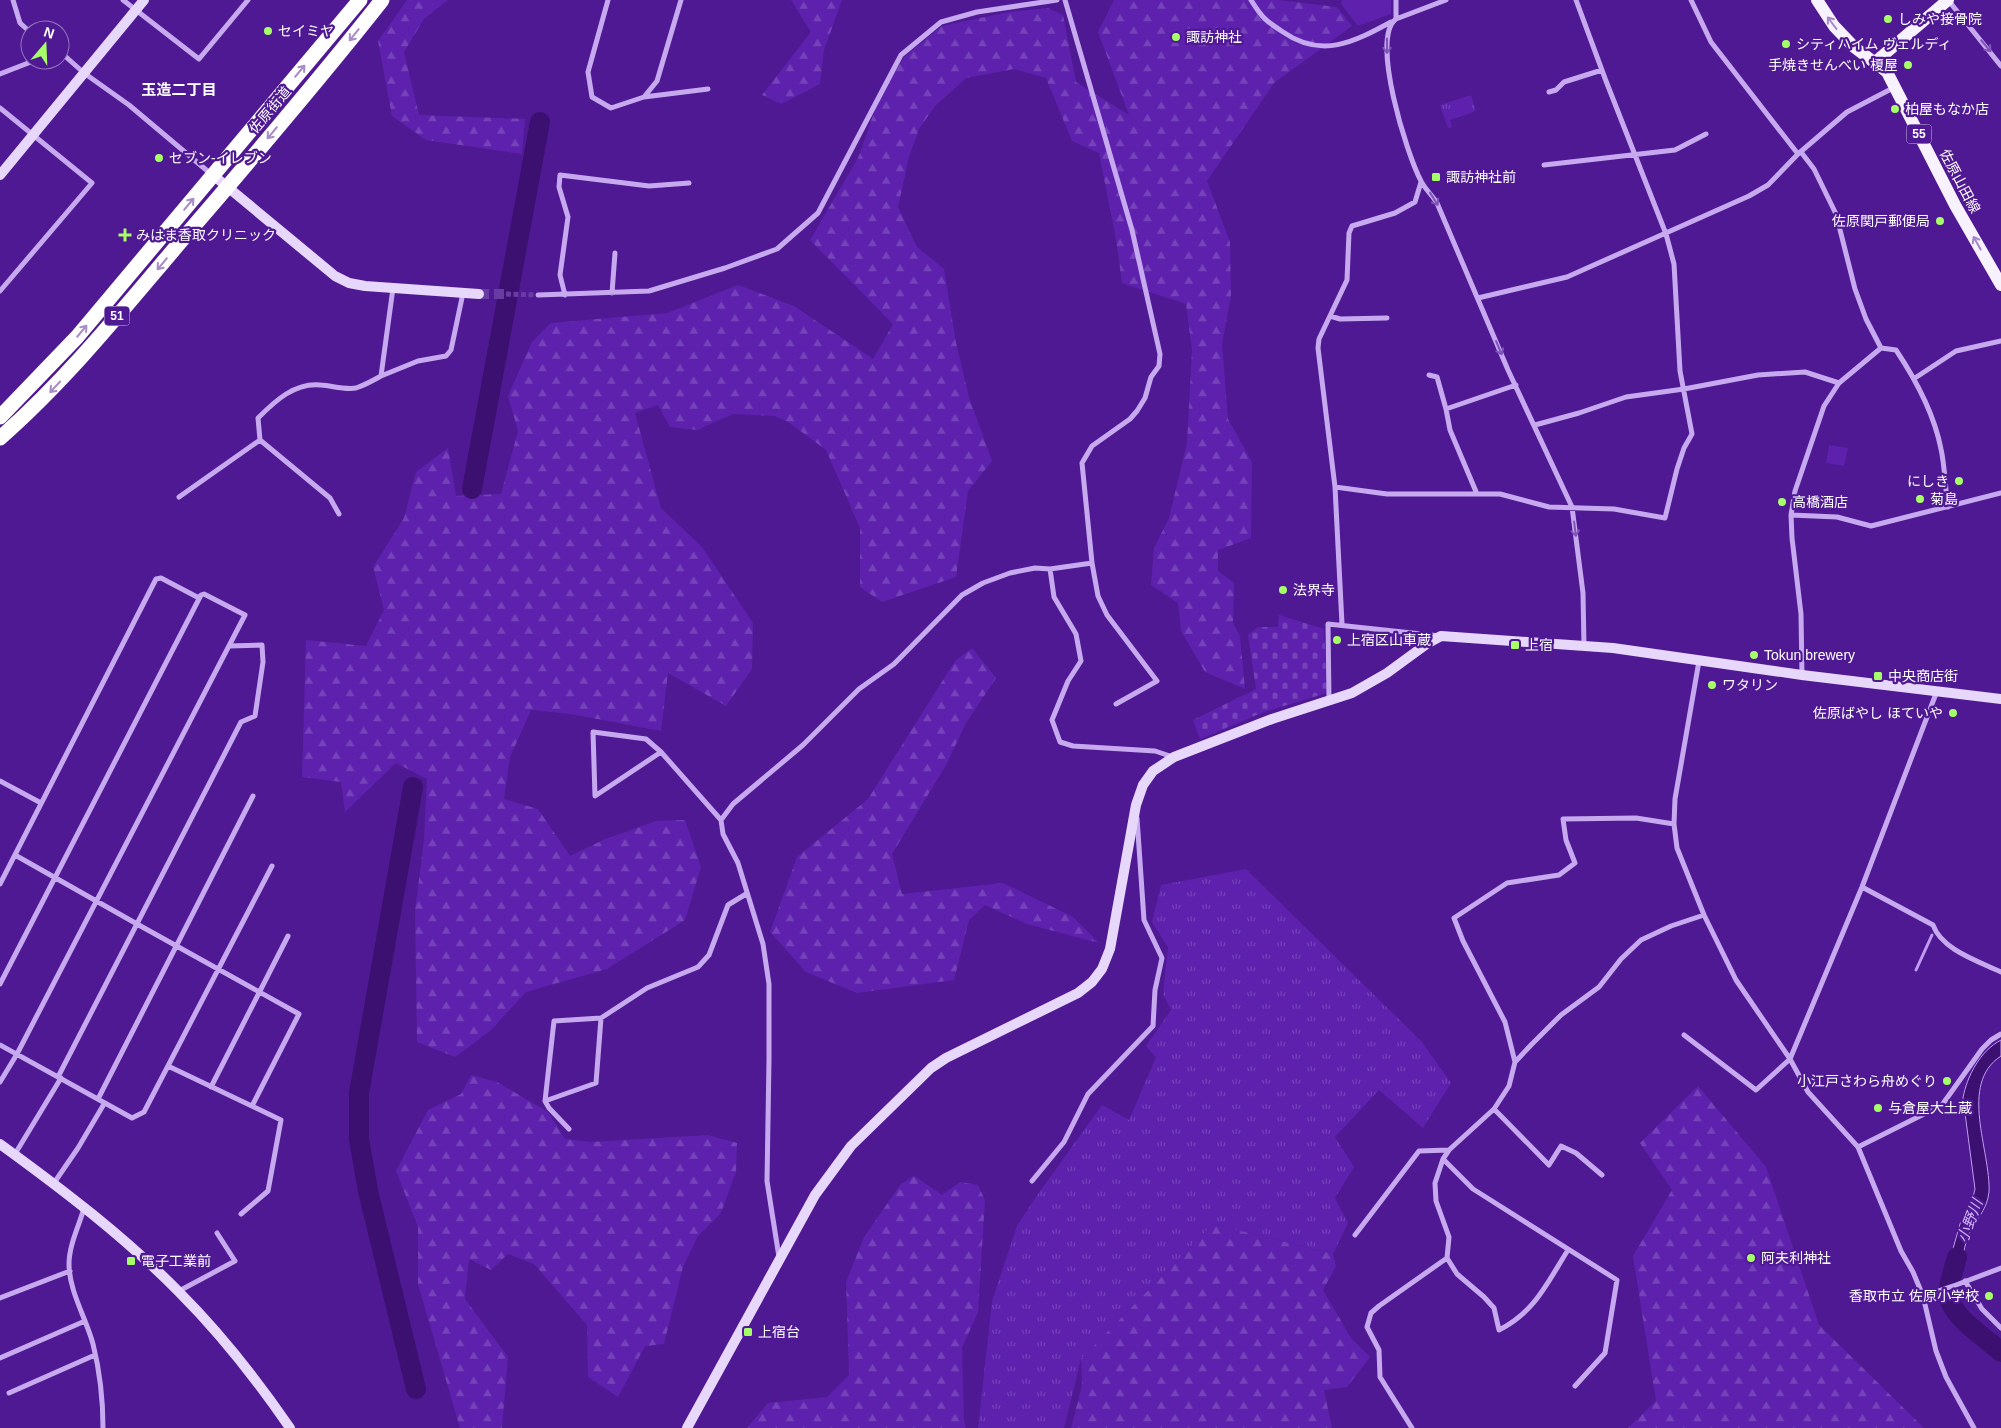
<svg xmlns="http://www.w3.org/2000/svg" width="2001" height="1428" viewBox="0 0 2001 1428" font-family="Arial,'Noto Sans JP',sans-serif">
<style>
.grass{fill:url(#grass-tufts)}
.forest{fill:url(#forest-firs)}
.cemetery{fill:url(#cemetery-stones)}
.green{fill:#5d21ad}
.water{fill:#3c1071;stroke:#c09cf2}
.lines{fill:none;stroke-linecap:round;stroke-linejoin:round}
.stream{stroke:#c09cf2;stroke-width:3}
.river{stroke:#3c1071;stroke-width:20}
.street-tunnel{stroke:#693ca3;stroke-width:5;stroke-dasharray:5 2.5;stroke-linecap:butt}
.secondary-tunnel{stroke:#693ca3;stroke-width:10;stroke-dasharray:10 5;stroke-linecap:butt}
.street{stroke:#c7a9f0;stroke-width:5}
.secondary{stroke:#e7d7fb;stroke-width:10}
.primary{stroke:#f8f2ff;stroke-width:12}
.highway{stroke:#fff;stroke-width:15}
.oneway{stroke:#a486c9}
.oneway2{stroke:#a78cc9}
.oneway3{stroke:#7f53b8}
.poi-dot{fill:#a6ff68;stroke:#4f1993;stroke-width:2}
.labels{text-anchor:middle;stroke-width:4.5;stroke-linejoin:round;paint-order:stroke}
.shield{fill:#4f1993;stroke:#cabadf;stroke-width:1}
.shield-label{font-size:12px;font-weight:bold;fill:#fff}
.poi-label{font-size:14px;fill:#fff;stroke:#4f1993;text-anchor:start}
.street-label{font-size:14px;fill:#fff;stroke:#4f1993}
.neighbourhood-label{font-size:15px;font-weight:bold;fill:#fff;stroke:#4f1993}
.water-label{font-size:15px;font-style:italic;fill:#d1b5f7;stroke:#4f1993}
</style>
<defs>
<pattern id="grass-tufts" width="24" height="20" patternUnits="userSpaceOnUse" patternTransform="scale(1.25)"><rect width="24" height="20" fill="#5d21ad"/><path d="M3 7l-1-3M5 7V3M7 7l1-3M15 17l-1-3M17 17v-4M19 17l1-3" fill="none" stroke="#7542b9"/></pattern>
<pattern id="forest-firs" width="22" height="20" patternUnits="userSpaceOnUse" patternTransform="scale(1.25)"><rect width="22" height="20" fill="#5d21ad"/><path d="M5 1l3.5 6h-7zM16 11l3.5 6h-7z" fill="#7542b9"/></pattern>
<pattern id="cemetery-stones" width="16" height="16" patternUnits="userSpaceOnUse" patternTransform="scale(1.25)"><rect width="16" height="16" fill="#5d21ad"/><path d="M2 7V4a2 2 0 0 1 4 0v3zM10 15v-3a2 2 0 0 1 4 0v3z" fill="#7542b9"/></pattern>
</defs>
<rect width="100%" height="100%" fill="#4f1993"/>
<path class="grass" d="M1471 95 1476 111 1450 120 1452 127 1448 128 1440 105Z
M1246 869 1422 1042 1451 1083 1423 1128 1379 1090 1335 1137 1354 1167 1335 1198 1348 1223 1333 1254 1213 1224 1081 1359 1064 1428H978L992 1301 1017 1226 1038 1194 1102 1105 1129 1120 1156 1057 1146 1046 1171 1010 1163 994 1168 947 1152 922 1161 885Z"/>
<path class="forest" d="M407 0H448L424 19 404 52 419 115 525 119 522 154 426 140 392 116 378 41Z
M791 0H842L824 50 820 84 781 104 762 95 811 32Z
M1114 0H1278L1337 7 1352 26 1274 83 1207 181 1230 242 1231 296 1222 344 1228 419 1252 462 1251 538 1218 550V571L1234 583 1233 623 1240 636 1245 689 1205 672 1181 631 1178 603 1151 585 1154 548 1169 518 1187 443 1192 350 1186 304 1122 283 1116 239 1099 153 1072 141 1046 78 1014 69 966 78 935 106 919 129 909 157 898 207 917 247 944 269 956 343 969 397 992 461 968 491 956 577 882 602 860 587V528L826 450 788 422 775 416 733 414 697 430 670 427 658 405 635 413 661 508 702 547 753 623 752 669 726 706 668 673 661 731 571 714 531 710 510 757 504 799 538 809 570 856 603 840 656 821 685 820 701 867 685 920 607 969 526 992 490 1031 455 1057 417 1042 415 911 424 840 427 779 396 763 345 812 341 782 302 777 306 640 366 646 384 610 373 567 404 518 416 472 448 448 456 496 501 494 518 431 508 396 532 342 551 323 667 313 738 285 794 306 873 359 893 324 810 240 858 158 881 93 905 56 942 26 1009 12 1048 8 1063 15 1076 82 1129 115 1098 32Z
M972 648 996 678 966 723 946 765 892 854 902 894 1003 883 1073 917 1099 943 1027 924 985 905 969 920 954 980 857 993 806 972 770 932 797 857 868 799 955 661Z
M471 1075 497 1082 548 1112 565 1139 590 1142 708 1135 737 1143 736 1172 721 1213 698 1236 683 1267 664 1344 645 1346 618 1397 588 1377 587 1325 534 1264 508 1254 491 1270 469 1259 465 1299 508 1357 502 1428H460L418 1284V1227L396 1171 428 1110 461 1094Z
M1698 1086 1766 1167 1819 1325 1924 1428H1628L1656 1401 1633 1256 1672 1190 1640 1143Z
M914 1176 942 1195 960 1182 978 1185 985 1200 978 1312 962 1348 964 1420 966 1428H747L768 1403 827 1397 849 1375 846 1282 864 1237 901 1184Z
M1213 1224 1333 1254 1336 1266 1323 1290 1351 1338 1370 1357 1347 1387 1324 1390 1332 1428H1071L1082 1385 1081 1359Z"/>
<path class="cemetery" d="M1279 615 1324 629 1327 693 1264 712 1200 739 1193 720 1256 689 1248 635 1258 627H1278Z"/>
<path class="green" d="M1342 0H1391V14L1358 26 1341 4Z
M1829 445 1848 448 1844 466 1826 463Z"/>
<path class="water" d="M2001 1040V1056C1958 1084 1991 1151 1989 1192 1987 1212 1974 1220 1968 1236 1963 1251 1961 1266 1957 1281L1943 1284 1960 1224 1972 1201 1975 1189 1963 1098C1967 1076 1980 1051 2001 1040Z"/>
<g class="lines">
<path class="stream" d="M1916 970 1932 935"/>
<path class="river" d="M472 489 540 122
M413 787 359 1093V1139L368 1191 416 1389
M1957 1257C1954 1270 1948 1282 1949 1295 1949 1315 1987 1339 2001 1352"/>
<path class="street-tunnel" d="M506 294 538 295"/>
<path class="secondary-tunnel" d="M479 294H506"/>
<path class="street" d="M13 0 20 23 30 32
M123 0 199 59 248 0
M608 0 588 72 592 97 611 108 644 97 657 81 681 0
M1251 0C1262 18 1266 21 1283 32 1322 59 1354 42 1391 22
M1396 0V19
M1446 0 1396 19C1370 38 1407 155 1421 181 1425 189 1432 195 1437 203L1508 370 1572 507 1583 593 1584 646
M1691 0 1711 42 1798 154
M1948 0 2001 66
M60 55 66 57 84 73 129 105 211 174
M0 74 36 60
M1549 92 1556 90 1564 82 1602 70
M644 97 708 89
M0 108 92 183 0 291
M1801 152 1814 169 1836 214 1855 289 1866 319 1881 348 1896 350C1916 380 1934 413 1941 449 1945 467 1945 487 1948 507
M1544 165 1675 150 1706 134
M612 293 615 253
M538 295 649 291 725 268 777 249 818 213 901 55 941 22 977 12 1057 0
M565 295 560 275 568 217 559 187 560 175 649 186 689 183
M1478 298 1567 277 1749 196 1768 185 1798 154 1847 112 1895 87
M1330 316 1340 319 1387 318
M1429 375 1437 377 1446 409 1450 430 1477 494
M381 376 418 361 446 356 451 350 463 293
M1915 378 1956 351 2001 341
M1446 409 1516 385
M1535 425 1579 413 1626 397 1684 389 1758 375 1805 372 1839 383
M1335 487 1387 494H1500L1549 507 1614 509 1665 518 1677 469 1684 448 1692 434 1680 371 1674 264 1666 234 1606 81 1576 0
M179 497 260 440
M339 514 330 498 260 440 258 418C275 401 295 382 321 385 333 386 345 390 356 388 365 385 374 380 381 376L393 288
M1791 515 1837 517 1871 526 2001 493
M1092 563 1098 596 1107 615 1157 681 1116 704
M1050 569 1054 597 1076 634 1081 661 1068 681 1052 720 1060 742 1073 746 1155 751 1173 757
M1342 624 1335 487 1318 348 1319 339 1347 280 1349 233 1352 226 1395 213 1415 202 1421 182
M1699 661 1675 799 1674 824 1677 848 1704 915 1736 980 1790 1059 1862 887 1937 691
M1802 675 1801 614 1792 538 1791 515 1795 491 1824 406 1839 383 1881 348
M1329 700 1328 624 1440 636
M661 752 646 739 593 732 595 796 661 752 721 820
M0 781 41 803
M15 855 137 924 299 1014 252 1106
M0 884 156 579 161 578 199 598
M1862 887 1933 925C1942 950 1978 961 2001 972
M0 984 201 595 204 594 245 615 17 1054 0 1082
M2001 1034 1991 1040 1982 1049 1942 1105 1858 1147 1901 1251 1913 1272 1923 1296 1956 1285 2001 1268
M1684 1035 1756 1090 1790 1059 1808 1092 1858 1147
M0 1045 132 1118 144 1112 272 866
M1515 1062 1505 1022 1463 941 1454 918 1507 883 1559 875 1575 863 1566 840 1563 819 1636 818 1674 824
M168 1066 281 1120 268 1191 241 1214
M58 1077 241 722 255 716 263 662 262 645 229 646
M211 1087 288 936
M98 1099 253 796
M545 1101 596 1083 601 1018
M1494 1109 1549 1165 1561 1146 1576 1153 1602 1175
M569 1129 549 1108 545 1101 554 1021 601 1018 647 988 698 967 709 955 728 905 746 894
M15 1154 61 1078
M1443 1159 1473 1189 1617 1280 1605 1353 1575 1386
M1032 1181 1064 1142 1088 1094 1153 1026 1155 990 1162 958 1144 920 1137 818
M54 1183 78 1148 104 1104
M84 1208C79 1226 69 1245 69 1264 69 1291 86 1318 93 1344 100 1372 103 1400 103 1428
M1355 1235 1419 1151 1449 1150
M779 1257 767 1181 769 1060V984L763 944 738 863 723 834 721 820 733 804 803 745 859 689 894 664 962 595 983 583 1010 573 1035 568 1050 569 1092 563 1082 463 1092 446 1130 419 1137 411 1145 398 1151 377 1159 366 1160 354 1132 230 1065 0
M1447 1258 1457 1274 1484 1297 1494 1308 1499 1330C1535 1312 1547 1283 1568 1250
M1965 1281 1982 1309 2001 1328
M179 1291 235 1261 217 1233
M1923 1296 1936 1351 1946 1377 1974 1428
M0 1298 70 1271
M0 1358 85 1321
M9 1393 95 1355
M1412 1428 1380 1377 1379 1350 1367 1327 1371 1313 1379 1306 1447 1258 1449 1237 1436 1201 1435 1183 1443 1159 1449 1150 1494 1109 1509 1086 1515 1062 1532 1044 1561 1015 1599 987 1621 959 1641 940 1671 926 1704 915"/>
<path class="secondary" d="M0 175 144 0
M213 175 335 276 349 283 365 286 479 294
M0 1144C62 1189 125 1237 179 1292 220 1333 257 1380 290 1428
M687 1428 815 1195 851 1146 931 1068 946 1058 1078 993 1092 982 1102 969 1110 949 1136 805 1143 785 1153 771 1174 757 1272 719 1352 693 1387 673 1428 643 1441 636 1613 648 1802 675 2001 699"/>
<path class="primary" d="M1817 0 1834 26 1854 47 1887 72 1955 205 2001 285
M1874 63 1948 0"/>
<path class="highway" d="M0 417 77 337 360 0
M0 438C65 381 120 313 176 247 246 165 316 84 382 0"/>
</g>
<defs><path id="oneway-shaft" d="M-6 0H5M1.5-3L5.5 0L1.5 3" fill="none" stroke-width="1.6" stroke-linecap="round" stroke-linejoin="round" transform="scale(1.25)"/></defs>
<g class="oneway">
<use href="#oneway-shaft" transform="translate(1832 23) rotate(-127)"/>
<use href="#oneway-shaft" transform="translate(1977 243) rotate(-119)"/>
</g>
<g class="oneway2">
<use href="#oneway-shaft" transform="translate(354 35) rotate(129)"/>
<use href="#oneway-shaft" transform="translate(300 71) rotate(-50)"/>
<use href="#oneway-shaft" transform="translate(272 133) rotate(130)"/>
<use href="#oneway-shaft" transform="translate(189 204) rotate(-50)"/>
<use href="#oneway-shaft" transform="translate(162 264) rotate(130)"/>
<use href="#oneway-shaft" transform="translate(82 331) rotate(-50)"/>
<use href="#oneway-shaft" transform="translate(55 387) rotate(133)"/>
</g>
<g class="oneway3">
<use href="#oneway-shaft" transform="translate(1387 46) rotate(90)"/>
<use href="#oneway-shaft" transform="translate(1986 46) rotate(50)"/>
<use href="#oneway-shaft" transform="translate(1434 199) rotate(58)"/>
<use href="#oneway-shaft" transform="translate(1499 348) rotate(67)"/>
<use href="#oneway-shaft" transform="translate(1575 529) rotate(83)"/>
</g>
<g class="poi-dot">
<circle cx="1888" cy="19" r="5"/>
<circle cx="268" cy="31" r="5"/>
<circle cx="1176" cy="37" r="5"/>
<circle cx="1786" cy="44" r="5"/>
<circle cx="1908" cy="65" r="5"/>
<circle cx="1895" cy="109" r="5"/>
<circle cx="159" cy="158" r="5"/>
<rect x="1431" y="172" width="10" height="10" rx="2.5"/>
<circle cx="1940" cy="221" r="5"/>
<path d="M122.5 227.5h5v5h5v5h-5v5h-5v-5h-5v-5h5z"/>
<circle cx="1959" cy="481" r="5"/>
<circle cx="1920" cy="499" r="5"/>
<circle cx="1782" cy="502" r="5"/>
<circle cx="1283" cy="590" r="5"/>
<circle cx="1337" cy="640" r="5"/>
<rect x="1510" y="640" width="10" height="10" rx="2.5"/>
<circle cx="1754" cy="655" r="5"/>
<rect x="1873" y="671" width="10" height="10" rx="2.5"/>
<circle cx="1712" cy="685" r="5"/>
<circle cx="1953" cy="713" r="5"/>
<circle cx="1947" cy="1081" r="5"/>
<circle cx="1878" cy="1108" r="5"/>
<circle cx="1751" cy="1258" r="5"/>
<rect x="126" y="1256" width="10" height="10" rx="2.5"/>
<circle cx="1989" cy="1296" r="5"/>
<rect x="743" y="1327" width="10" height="10" rx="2.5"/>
</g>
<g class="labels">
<g class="shield">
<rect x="1906.5" y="124.5" width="25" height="19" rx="4"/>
<rect x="104.5" y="306.5" width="25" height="19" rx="4"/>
</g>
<g class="shield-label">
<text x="1919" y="138">55</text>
<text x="117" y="320">51</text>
</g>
<g class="poi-label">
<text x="1898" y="24">しみや接骨院</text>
<text x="278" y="36">セイミヤ</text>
<text x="1186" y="42">諏訪神社</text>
<text x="1796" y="49">シティハイム ヴェルディ</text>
<text x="1898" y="70" text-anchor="end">手焼きせんべい 榎屋</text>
<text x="1905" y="114">柏屋もなか店</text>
<text x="169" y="163">セブン-イレブン</text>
<text x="1446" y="182">諏訪神社前</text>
<text x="1930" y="226" text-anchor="end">佐原関戸郵便局</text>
<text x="136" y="240">みはま香取クリニック</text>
<text x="1949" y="486" text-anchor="end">にしき</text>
<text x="1930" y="504">菊島</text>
<text x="1792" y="507">高橋酒店</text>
<text x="1293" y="595">法界寺</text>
<text x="1347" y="645">上宿区山車蔵</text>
<text x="1525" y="650">上宿</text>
<text x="1764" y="660">Tokun brewery</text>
<text x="1888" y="681">中央商店街</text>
<text x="1722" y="690">ワタリン</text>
<text x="1943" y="718" text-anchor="end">佐原ばやし ほていや</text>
<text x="1937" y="1086" text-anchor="end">小江戸さわら舟めぐり</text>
<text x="1888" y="1113">与倉屋大土蔵</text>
<text x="1761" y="1263">阿夫利神社</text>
<text x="141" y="1266">電子工業前</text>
<text x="1979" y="1301" text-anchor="end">香取市立 佐原小学校</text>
<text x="758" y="1337">上宿台</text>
</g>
<g class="street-label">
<text transform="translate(270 110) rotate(-50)" y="5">佐原街道</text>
<text transform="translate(1960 181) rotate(62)" y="5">佐原山田線</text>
</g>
<g class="neighbourhood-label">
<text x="179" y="95">玉造二丁目</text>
</g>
<g class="water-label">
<text transform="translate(1970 1221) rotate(-69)" y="5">小野川</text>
</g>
</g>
<g transform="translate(45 45) rotate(19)"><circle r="24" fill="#4f1993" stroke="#9575be"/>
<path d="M0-4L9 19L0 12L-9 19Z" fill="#a6ff68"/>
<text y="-8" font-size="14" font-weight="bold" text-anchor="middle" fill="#ffffff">N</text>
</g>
</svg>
